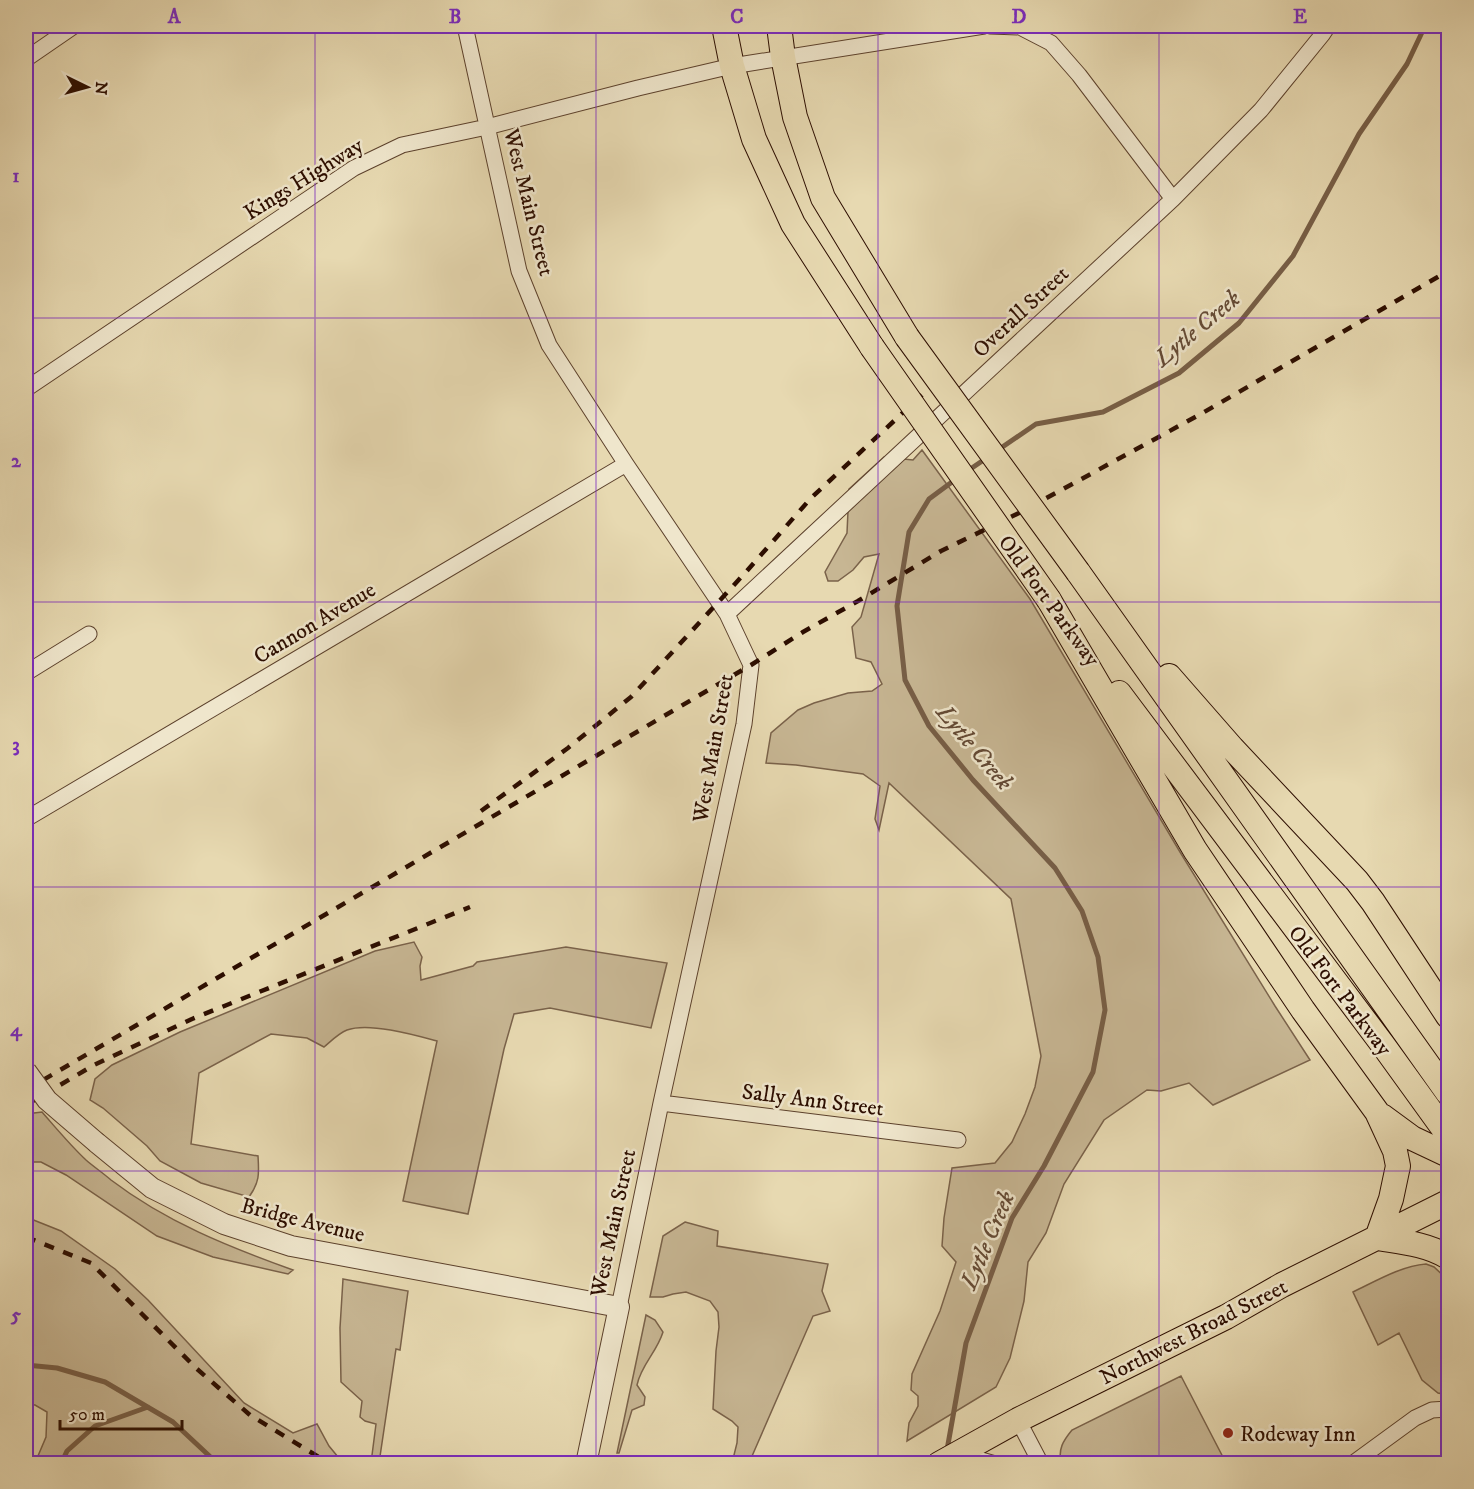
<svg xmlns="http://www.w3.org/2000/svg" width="1474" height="1489" viewBox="0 0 1474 1489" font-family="'IM FELL DW Pica',serif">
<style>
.green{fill:#c7b693;stroke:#7a624a;stroke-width:1.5}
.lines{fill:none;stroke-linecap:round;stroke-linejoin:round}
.stream{stroke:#775e46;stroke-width:5}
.minor-casing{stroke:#5c412c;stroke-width:17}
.tertiary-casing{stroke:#5c412c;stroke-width:22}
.primary-casing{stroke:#2d0e00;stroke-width:26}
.minor{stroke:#efe6cc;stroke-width:15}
.tertiary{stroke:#efe6cc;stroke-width:20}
.primary{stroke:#e7d9b1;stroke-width:24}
.rail{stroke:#2d0e00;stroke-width:4.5;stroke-dasharray:10 10;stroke-linecap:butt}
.tertiary-bridge-casing{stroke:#5c412c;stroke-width:22;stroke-linecap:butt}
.primary-bridge-casing{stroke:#2d0e00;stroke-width:26;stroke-linecap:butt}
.tertiary-bridge{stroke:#efe6cc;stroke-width:20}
.primary-bridge{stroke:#e7d9b1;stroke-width:24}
.grid{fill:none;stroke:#7b2cbf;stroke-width:1.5;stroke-opacity:0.55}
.poi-dot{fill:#8f2418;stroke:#efe6cc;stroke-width:2}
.labels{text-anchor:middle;stroke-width:5;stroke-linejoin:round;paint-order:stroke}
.street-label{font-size:22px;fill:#2d0e00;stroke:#efe6cc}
.poi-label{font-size:22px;fill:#2d0e00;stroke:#efe6cc;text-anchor:start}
.water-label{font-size:24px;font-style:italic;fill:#644a35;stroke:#efe6cc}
.neatline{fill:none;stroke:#7b2cbf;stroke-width:2}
.grid-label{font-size:20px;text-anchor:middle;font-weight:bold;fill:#7b2cbf}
</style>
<rect width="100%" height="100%" fill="#e7d9b1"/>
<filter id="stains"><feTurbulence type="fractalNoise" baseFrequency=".00333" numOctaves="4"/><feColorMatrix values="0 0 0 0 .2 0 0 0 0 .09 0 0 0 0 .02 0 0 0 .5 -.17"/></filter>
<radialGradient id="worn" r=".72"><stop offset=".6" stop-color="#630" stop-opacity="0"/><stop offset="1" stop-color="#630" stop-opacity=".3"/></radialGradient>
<path class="green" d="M922 450 1030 599 1180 852 1275 1006 1310 1060 1213 1105 1189 1083 1161 1091 1147 1090 1104 1120 1064 1184 1046 1233 1028 1262 1024 1301 1010 1358 996 1387 907 1441 909 1423 918 1406V1396L911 1390 912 1374 940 1311 956 1262 942 1246 944 1218 952 1168 995 1163 1012 1142 1025 1114 1035 1087 1041 1056 1011 899 889 783 879 830 875 819 880 786 863 774 796 765 766 763 771 733 798 710 814 703 848 693 872 691 882 684 871 662 856 658 852 627 861 617 879 554 864 557 853 570 838 581H828L825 572 847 533 849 489 884 457 913 460Z
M414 942 422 957 420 966 421 980 473 966 477 962 566 947 667 963 651 1028 550 1008 514 1014 504 1049 468 1214 403 1201 437 1041C415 1035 369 1022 347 1030 339 1033 331 1041 324 1047L307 1038 271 1034 199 1073 191 1144 258 1156C259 1173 260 1182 249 1197L201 1183 160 1161 147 1146 103 1108 90 1100 95 1079 112 1065 180 1032 375 951Z
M42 1112C56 1128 70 1145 86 1160 94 1167 103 1173 111 1180 166 1222 229 1247 293 1270L288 1274 213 1257 157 1236 66 1175 41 1162H26V1114Z
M26 1217 61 1231 115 1269 148 1300 244 1403 293 1433 317 1424 329 1446 343 1463H35L46 1437 47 1412 35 1405 26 1404Z
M685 1222 718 1231 717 1246 828 1264 822 1291 830 1311 813 1316 749 1463H732L737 1443 738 1427 732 1421 713 1409 716 1351 719 1327 718 1312 710 1301 686 1292 673 1294 663 1297H650L663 1236Z
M1426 1264 1434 1267 1448 1280V1395L1438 1393 1422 1380 1399 1333 1378 1345 1353 1292C1376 1281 1401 1266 1426 1264Z
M343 1279 408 1291 400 1350 396 1349 379 1463H371L376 1424 365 1421 360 1417 362 1401 341 1382 340 1328Z
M646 1315 655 1320 663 1332C657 1352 641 1365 637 1385L645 1397 644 1405 632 1410 619 1453H617Z
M1181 1376 1226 1463H1061C1058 1449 1063 1441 1072 1430Z"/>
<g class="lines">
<path class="stream" d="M998 450 1036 424 1103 412 1179 373 1239 323 1293 256 1359 134 1407 64 1425 26
M966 472 988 457
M26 1365 57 1368 105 1382 173 1422 218 1464
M947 1450 966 1343 1012 1218 1044 1166 1093 1072 1105 1010 1098 957 1082 911 1055 868 973 780 929 726 905 680 897 606 909 532 929 499 956 479
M61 1464 67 1451 95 1426 148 1407"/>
<defs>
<path id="minor" d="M465 26 519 271 549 345 626 464 727 614 751 665 744 724 661 1103 619 1307
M990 26 1020 27 1051 43 1079 75 1173 199
M26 59 74 26
M26 389 354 168 402 145 487 127 638 88 732 66 984 26
M727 614 1173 199 1261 110 1322 35 1328 26
M26 673 89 634
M26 819 626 464
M661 1103 958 1140
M1018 1420 1041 1464
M957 1453 995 1464
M1352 1464 1415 1418 1432 1410 1448 1409"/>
<path id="tertiary" d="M97 1143 152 1188 224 1224 291 1246 619 1307 586 1464"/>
<path id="primary" d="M724 26 732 66 754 139 793 224 872 347
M779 26 783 57 795 117 823 198 907 337
M1078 572 1448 1093
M1049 600 1195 850 1303 1010 1377 1112 1395 1151 1398 1166 1391 1199 1377 1238
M1169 676 1232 748 1357 881 1373 902 1448 1016
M1119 693 1383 1045 1448 1135
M1382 1116 1412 1138 1448 1155
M1377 1238C1402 1242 1427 1244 1448 1257
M939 1464 1018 1420 1226 1317 1282 1285 1448 1202"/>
</defs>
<use href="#minor" class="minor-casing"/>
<use href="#tertiary" class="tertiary-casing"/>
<use href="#primary" class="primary-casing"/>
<use href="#minor" class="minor"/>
<use href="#tertiary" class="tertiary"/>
<use href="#primary" class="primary"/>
<path class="rail" d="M481 811 568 748 631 697 745 573 811 498 922 395
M26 1090 751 665 803 632 858 601 941 551 1019 513 1199 415 1448 271
M26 1105 94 1065 192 1019 470 907
M26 1237 91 1263 197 1369 250 1415 330 1464"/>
<defs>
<path id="tertiary-bridge" d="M26 1071 47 1100 97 1143"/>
<path id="primary-bridge" d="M907 337 1078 572
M872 347 1049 600"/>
</defs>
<use href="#tertiary-bridge" class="tertiary-bridge-casing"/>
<use href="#primary-bridge" class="primary-bridge-casing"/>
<use href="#tertiary-bridge" class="tertiary-bridge"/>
<use href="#primary-bridge" class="primary-bridge"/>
</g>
<path class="grid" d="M315 26V1464M596 26V1464M878 26V1464M1159 26V1464M26 318H1448M26 602H1448M26 887H1448M26 1171H1448"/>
<circle class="poi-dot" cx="1228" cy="1433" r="6"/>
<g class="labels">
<g class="street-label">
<text transform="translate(303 178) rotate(-32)" y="8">Kings Highway</text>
<text transform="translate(530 202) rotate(76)" y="8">West Main Street</text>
<text transform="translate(1020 311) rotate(-43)" y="8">Overall Street</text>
<text transform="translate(1050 600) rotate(54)" y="8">Old Fort Parkway</text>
<text transform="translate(314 622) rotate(-31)" y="8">Cannon Avenue</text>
<text transform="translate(712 748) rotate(-80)" y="8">West Main Street</text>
<text transform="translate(1341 990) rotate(53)" y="8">Old Fort Parkway</text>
<text transform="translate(813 1099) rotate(7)" y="8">Sally Ann Street</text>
<text transform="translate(303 1219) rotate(14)" y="8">Bridge Avenue</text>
<text transform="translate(612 1223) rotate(-78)" y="8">West Main Street</text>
<text transform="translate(1193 1331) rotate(-27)" y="8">Northwest Broad Street</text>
</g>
<g class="poi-label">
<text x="1240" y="1441">Rodeway Inn</text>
</g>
<g class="water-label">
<text transform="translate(1197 328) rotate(-40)" y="8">Lytle Creek</text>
<text transform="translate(975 747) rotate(50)" y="8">Lytle Creek</text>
<text transform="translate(987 1240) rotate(-67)" y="8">Lytle Creek</text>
</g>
</g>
<rect width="1474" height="1489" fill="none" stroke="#e7d9b1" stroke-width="66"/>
<g transform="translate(87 87) rotate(95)" stroke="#efe6cc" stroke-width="4.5" paint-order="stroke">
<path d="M0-4.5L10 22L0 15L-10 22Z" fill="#2d0e00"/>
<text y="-9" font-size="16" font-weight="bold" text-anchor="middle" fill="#2d0e00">N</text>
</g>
<path d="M60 1420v9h122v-9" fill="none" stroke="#2d0e00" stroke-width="3"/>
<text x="69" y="1420" font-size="18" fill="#2d0e00" stroke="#efe6cc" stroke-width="4.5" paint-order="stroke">50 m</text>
<rect x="33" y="33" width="1408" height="1423" class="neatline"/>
<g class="grid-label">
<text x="174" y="23">A</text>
<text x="455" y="23">B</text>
<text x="737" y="23">C</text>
<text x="1019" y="23">D</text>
<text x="1300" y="23">E</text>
<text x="16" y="182">1</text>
<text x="16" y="467">2</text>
<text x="16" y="751">3</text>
<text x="16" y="1036">4</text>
<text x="16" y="1321">5</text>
</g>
<rect width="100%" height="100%" filter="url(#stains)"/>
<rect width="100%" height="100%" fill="url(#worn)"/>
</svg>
